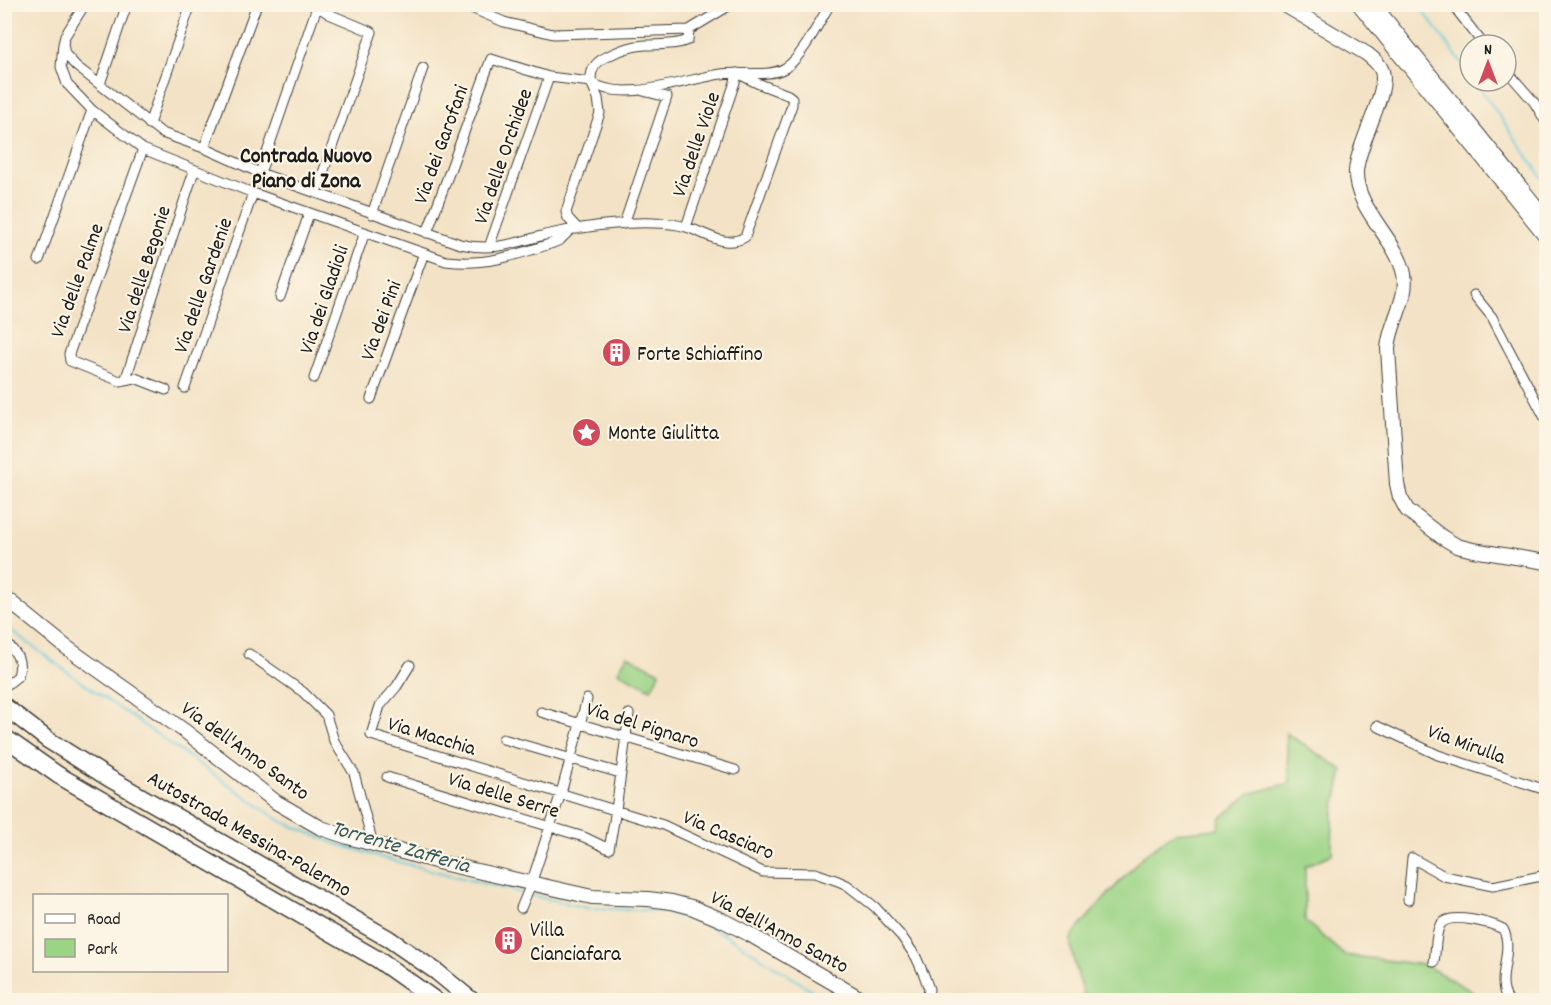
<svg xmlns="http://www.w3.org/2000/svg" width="1551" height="1005" viewBox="0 0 1551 1005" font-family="Dekko,sans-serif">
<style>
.green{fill:#9cd486;stroke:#5c7851;stroke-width:1.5}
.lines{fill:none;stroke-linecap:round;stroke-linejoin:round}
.stream{stroke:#5fc8db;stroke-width:2}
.street-casing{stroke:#3c3a35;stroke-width:11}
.secondary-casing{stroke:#3c3a35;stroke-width:16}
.highway-casing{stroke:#3c3a35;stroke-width:19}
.street{stroke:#fff;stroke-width:9}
.secondary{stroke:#fff;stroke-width:14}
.highway{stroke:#fff;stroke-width:16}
.labels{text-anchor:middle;stroke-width:4.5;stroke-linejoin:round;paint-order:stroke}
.street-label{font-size:21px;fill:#1c1c1c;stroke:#fcf5e5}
.poi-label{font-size:21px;fill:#1c1c1c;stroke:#fcf5e5;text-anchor:start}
.neighbourhood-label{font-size:22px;font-weight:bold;fill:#1c1c1c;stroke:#fcf5e5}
.water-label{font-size:22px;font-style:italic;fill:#33585f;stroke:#fcf5e5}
</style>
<rect width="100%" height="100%" fill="#fcf5e5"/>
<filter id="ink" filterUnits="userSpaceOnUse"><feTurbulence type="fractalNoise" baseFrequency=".0167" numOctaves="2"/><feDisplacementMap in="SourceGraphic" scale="12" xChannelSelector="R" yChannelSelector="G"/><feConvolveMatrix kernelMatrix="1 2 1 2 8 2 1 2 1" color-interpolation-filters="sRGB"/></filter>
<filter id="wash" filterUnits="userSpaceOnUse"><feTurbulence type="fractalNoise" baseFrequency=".008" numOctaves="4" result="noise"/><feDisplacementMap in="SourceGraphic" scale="24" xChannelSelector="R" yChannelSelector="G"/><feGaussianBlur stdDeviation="1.35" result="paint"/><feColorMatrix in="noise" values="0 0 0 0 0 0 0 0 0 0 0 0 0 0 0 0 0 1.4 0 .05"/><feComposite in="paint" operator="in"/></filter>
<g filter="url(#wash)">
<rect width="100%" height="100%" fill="#f3e2c5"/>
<path class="green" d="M627 655 660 672 651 689 618 672Z
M1286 733 1343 770 1333 815 1332 854 1305 866V921L1344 955 1425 965 1475 993 1472 1000H1080L1084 995C1081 983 1068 948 1071 939 1072 935 1077 931 1079 927L1142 857 1174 833 1218 829 1221 818 1249 794 1290 783Z"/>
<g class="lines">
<path class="stream" d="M1418 4 1470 74
M1475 81 1546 183
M4 625 66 671 279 820 331 842 383 858 525 894
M530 895 587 908 659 911 701 922 734 940 827 1000"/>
</g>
</g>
<g filter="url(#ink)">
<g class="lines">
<defs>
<path id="street" d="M85 4 65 36 63 44 61 67 67 84 92 110 143 149 253 193 446 261C485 266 517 255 553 243L560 240 570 230
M314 4 329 14 372 32 316 193
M462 4 504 22 553 34 689 30 732 4
M1452 4 1484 45
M689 30 688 40C675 46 659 44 645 45 629 46 617 51 604 58 595 63 590 71 591 82 622 104 686 79 721 74 739 71 769 78 785 68 801 59 820 21 830 4
M63 44 65 54 76 66 162 133 204 148 260 173 460 244C493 252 514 243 545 235 580 227 618 222 654 223 664 223 676 224 686 227 707 233 724 249 745 237L792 105V98L788 95 757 83 737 73 735 82 686 227
M1506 70 1534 102 1546 122
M100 84 127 4
M149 124 191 4
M204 148 257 4
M143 149 69 354 70 361 120 381 135 378 166 390
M260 173 317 7
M372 214 423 68
M624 224 667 97 643 91
M427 233 491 59 549 77 591 82 598 98 600 113 566 212 568 218 578 229
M489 247 549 77
M39 260 92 110
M1474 295 1492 317 1546 420
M280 297 309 214
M126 378 194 171
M314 378 365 232
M185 388 253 193
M371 399 424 253
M4 641C16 652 23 660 18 676L4 687
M249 654 303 692 326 715 334 741 354 773 373 844
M410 665 397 686 380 706 371 735 663 825 763 872 815 873 838 881 847 885 875 907 902 937 916 957 924 975 929 989 927 1000
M541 712 735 770
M1377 726 1438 755 1546 790
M503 739 620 773
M387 777 584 837 609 849 616 810 629 714
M1408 900 1412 858 1444 876 1493 886 1546 875
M521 908 531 884 561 793 587 699
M1434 962C1436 952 1435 934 1440 925 1449 911 1491 923 1503 929 1515 951 1494 979 1508 1000"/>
<path id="secondary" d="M1283 4 1367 54C1373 59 1379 63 1382 71 1389 93 1357 144 1356 172 1355 209 1397 239 1404 274 1409 299 1389 324 1388 349L1397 484 1400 497 1407 510 1442 537 1457 546 1473 550 1546 562
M1359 4 1546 236
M1373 4 1546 219
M4 597 66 647 186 732 276 802 321 828 348 837 446 864 592 897 648 899 672 902 691 907 722 920 749 934 863 1000"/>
<path id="highway" d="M4 706 48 740 107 777 389 939 437 972 471 1000
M4 737 58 775 377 959 435 1000"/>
</defs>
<use href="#street" class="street-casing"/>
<use href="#secondary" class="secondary-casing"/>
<use href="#highway" class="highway-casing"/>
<use href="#street" class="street"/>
<use href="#secondary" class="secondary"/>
<use href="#highway" class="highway"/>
</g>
</g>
<defs>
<symbol id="building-disc" viewBox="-11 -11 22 22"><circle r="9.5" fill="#d1495b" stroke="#fcf5e5"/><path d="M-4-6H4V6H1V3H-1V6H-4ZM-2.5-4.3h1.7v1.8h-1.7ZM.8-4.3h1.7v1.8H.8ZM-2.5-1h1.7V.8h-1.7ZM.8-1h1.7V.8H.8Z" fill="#fff"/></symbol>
<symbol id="sight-disc" viewBox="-11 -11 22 22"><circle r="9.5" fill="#d1495b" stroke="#fcf5e5"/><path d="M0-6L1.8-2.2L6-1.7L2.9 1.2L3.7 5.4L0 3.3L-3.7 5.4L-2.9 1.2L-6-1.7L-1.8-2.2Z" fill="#fff"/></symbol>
</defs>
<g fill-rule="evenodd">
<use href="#building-disc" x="600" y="336" width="33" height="33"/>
<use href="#sight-disc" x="570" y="416" width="33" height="33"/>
<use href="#building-disc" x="492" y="924" width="33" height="33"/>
</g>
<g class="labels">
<g class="street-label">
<text transform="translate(440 144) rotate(-70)" y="7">Via dei Garofani</text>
<text transform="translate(695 144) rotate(-71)" y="7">Via delle Viole</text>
<text transform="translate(502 156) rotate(-71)" y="7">Via delle Orchidee</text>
<text transform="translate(143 269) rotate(-72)" y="7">Via delle Begonie</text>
<text transform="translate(76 280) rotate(-70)" y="7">Via delle Palme</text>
<text transform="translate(202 285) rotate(-71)" y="7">Via delle Gardenie</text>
<text transform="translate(323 299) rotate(-71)" y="7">Via dei Gladioli</text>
<text transform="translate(380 320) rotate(-70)" y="7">Via dei Pini</text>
<text transform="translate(643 724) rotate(17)" y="7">Via del Pignaro</text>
<text transform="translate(432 735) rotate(17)" y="7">Via Macchia</text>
<text transform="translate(1467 743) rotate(20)" y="7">Via Mirulla</text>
<text transform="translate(246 750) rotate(36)" y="7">Via dell'Anno Santo</text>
<text transform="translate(504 794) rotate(17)" y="7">Via delle Serre</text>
<text transform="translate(250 833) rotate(30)" y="7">Autostrada Messina-Palermo</text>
<text transform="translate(729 834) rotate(23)" y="7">Via Casciaro</text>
<text transform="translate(780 931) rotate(28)" y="7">Via dell'Anno Santo</text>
</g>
<g class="poi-label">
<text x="637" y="360">Forte Schiaffino</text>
<text x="608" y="439">Monte Giulitta</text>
<text x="530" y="936">Villa<tspan x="530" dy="24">Cianciafara</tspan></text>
</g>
<g class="neighbourhood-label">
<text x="306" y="162">Contrada Nuovo<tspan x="306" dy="25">Piano di Zona</tspan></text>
</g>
<g class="water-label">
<text transform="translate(401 845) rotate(16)" y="8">Torrente Zafferia</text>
</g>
</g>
<rect width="1551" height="1005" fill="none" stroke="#fcf5e5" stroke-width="24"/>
<rect x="33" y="894" width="195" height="78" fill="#fcf5e5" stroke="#a29e95" stroke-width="1.5"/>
<rect x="45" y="914" width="30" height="9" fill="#ffffff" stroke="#a29e95" stroke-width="1.5"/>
<text x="87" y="924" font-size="18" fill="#1c1c1c">Road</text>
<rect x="45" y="939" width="30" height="18" fill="#9cd486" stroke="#a29e95" stroke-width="1.5"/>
<text x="87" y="954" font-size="18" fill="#1c1c1c">Park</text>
<g transform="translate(1488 63)"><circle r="28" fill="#fcf5e5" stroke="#a29e95" stroke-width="1.5"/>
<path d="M0-4.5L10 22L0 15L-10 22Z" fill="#d1495b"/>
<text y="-9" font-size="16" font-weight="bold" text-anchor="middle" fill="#1c1c1c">N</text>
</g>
</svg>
